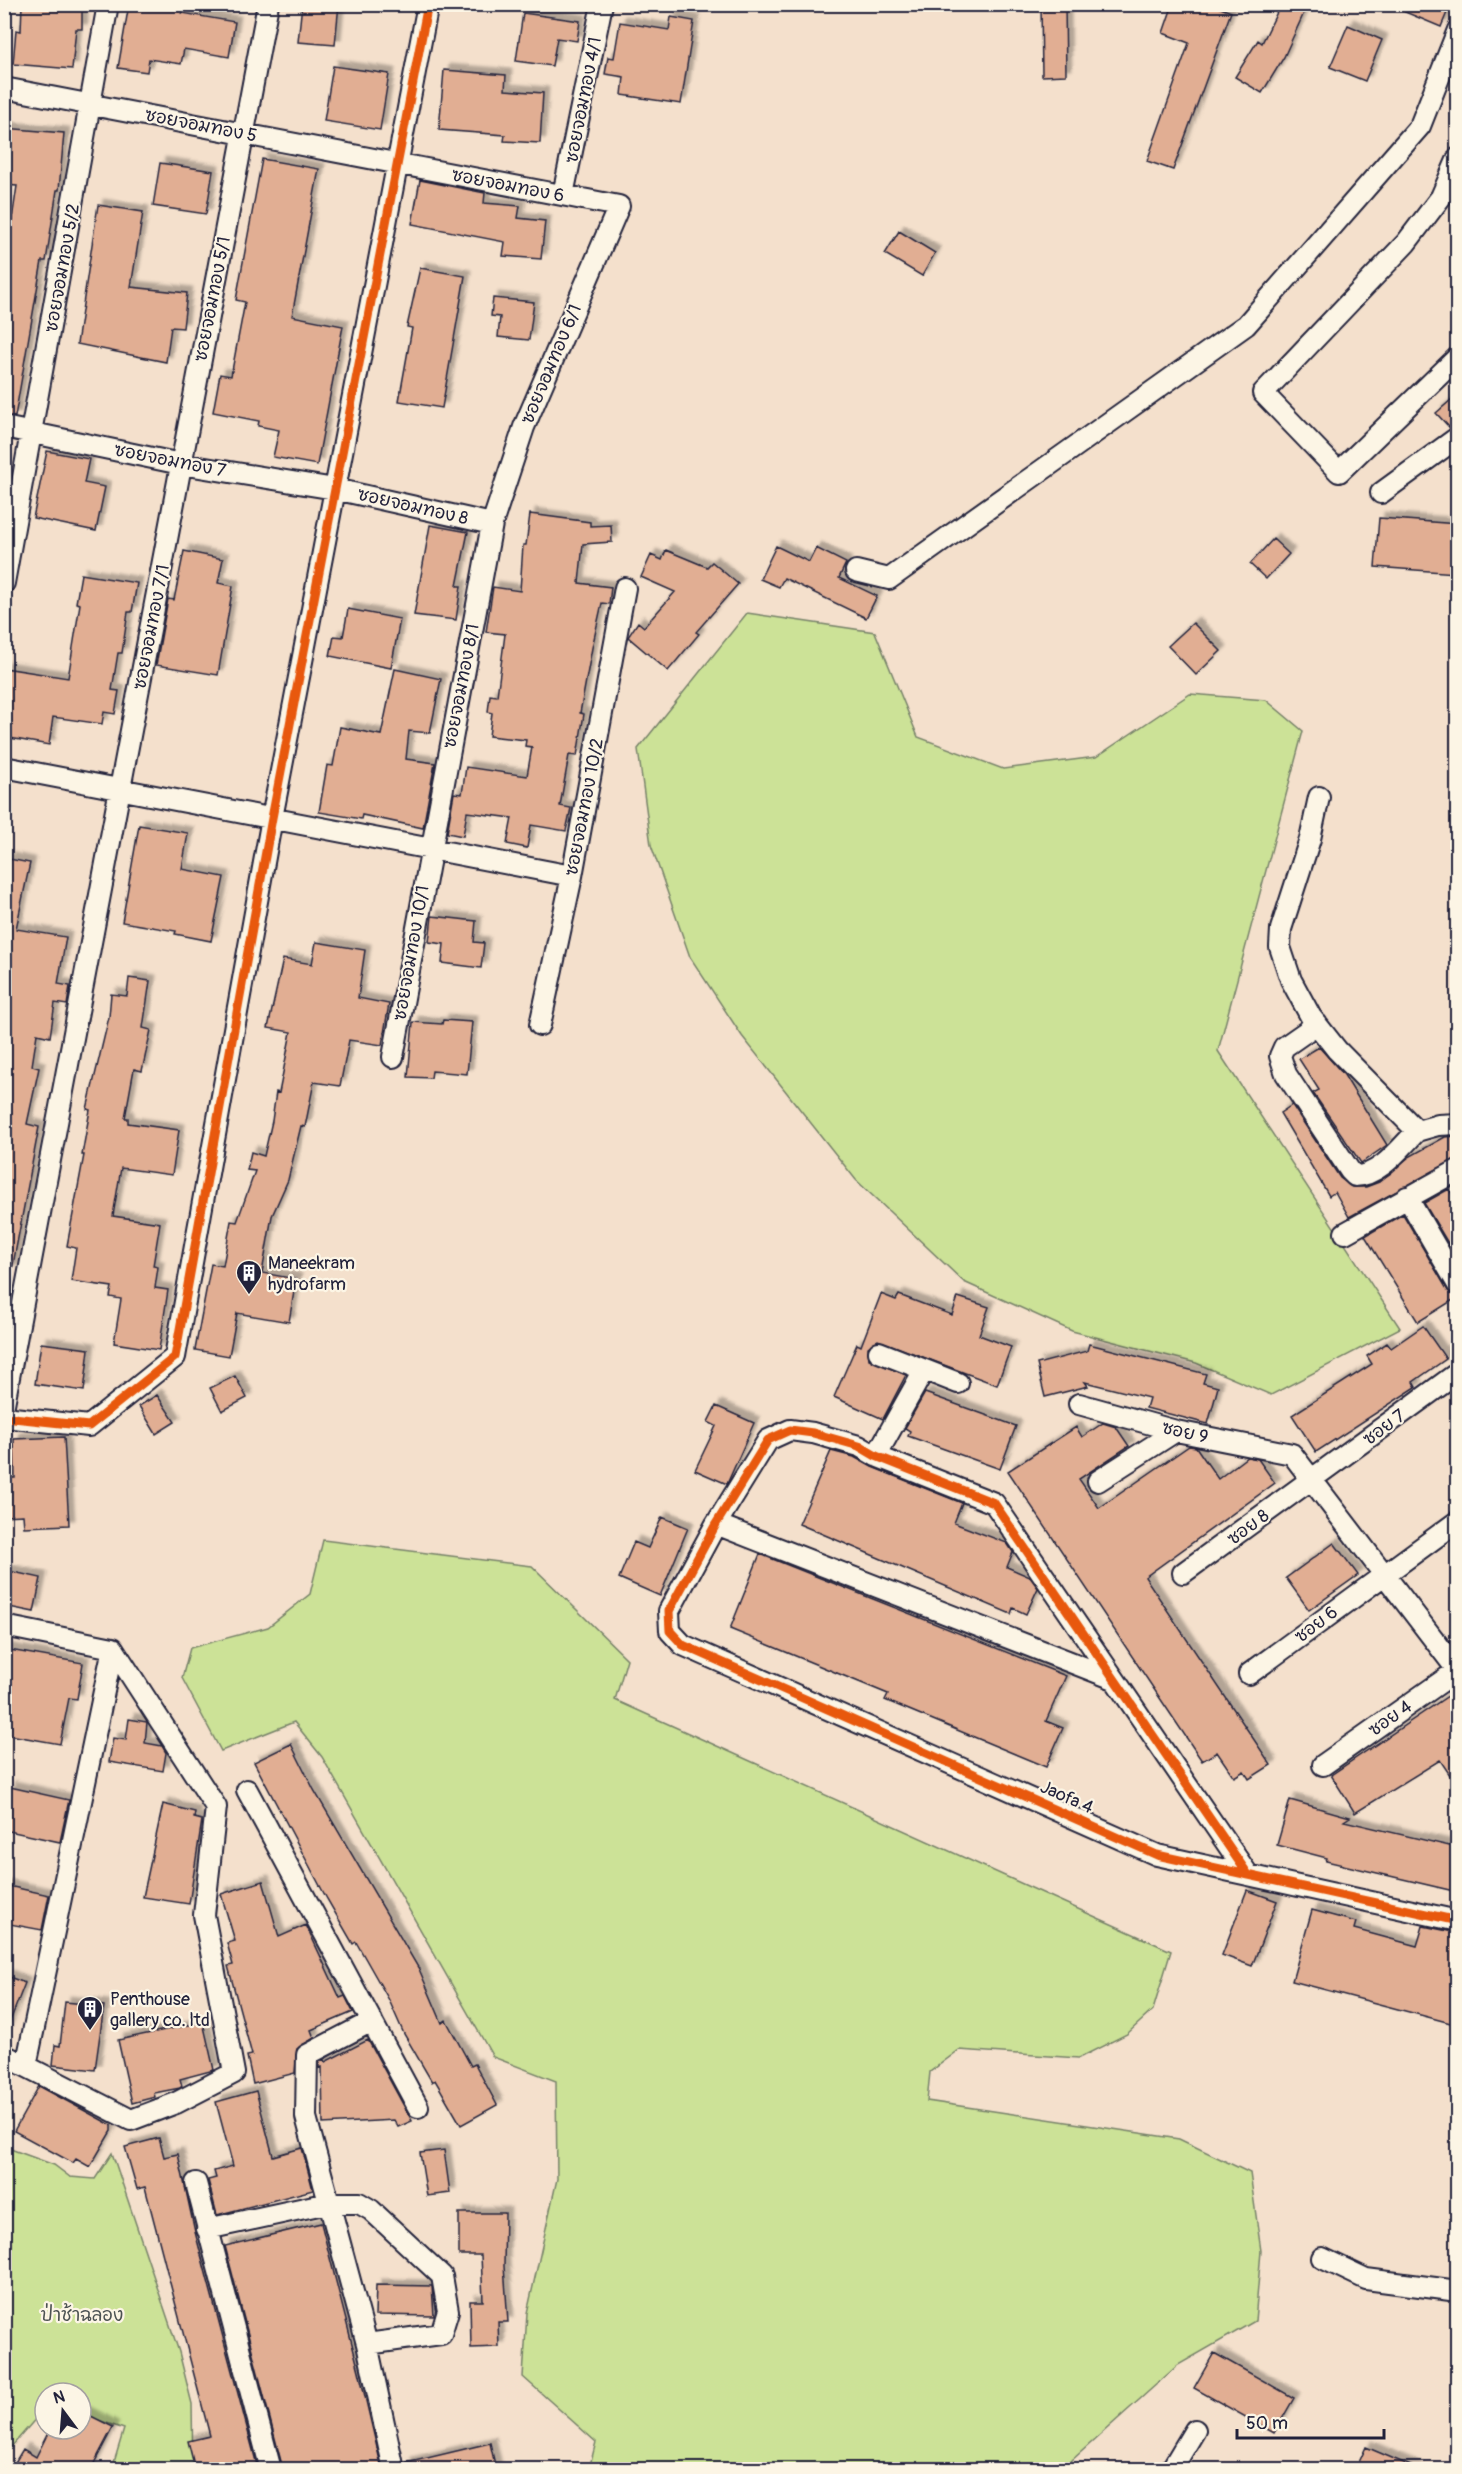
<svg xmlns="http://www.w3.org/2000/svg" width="1462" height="2474" viewBox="0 0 1462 2474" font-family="Pangolin,'Playpen Sans Thai',sans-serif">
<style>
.green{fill:#cce297;stroke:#778269;stroke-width:1.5}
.building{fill:#e1ae93;stroke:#22223b;stroke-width:1.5;filter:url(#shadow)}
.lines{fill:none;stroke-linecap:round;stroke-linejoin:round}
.minor-casing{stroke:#22223b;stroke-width:24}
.minor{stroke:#fcf5e5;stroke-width:20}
.cycleway-casing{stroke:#fcf5e5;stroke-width:13}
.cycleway{stroke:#e8590c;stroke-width:9}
.labels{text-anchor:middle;stroke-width:4.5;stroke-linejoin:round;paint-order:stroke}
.street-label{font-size:18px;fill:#22223b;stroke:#fcf5e5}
.poi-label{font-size:18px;fill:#22223b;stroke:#fcf5e5;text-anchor:start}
.park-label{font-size:18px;fill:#4c5252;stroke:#fcf5e5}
</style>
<defs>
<filter id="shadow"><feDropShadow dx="5.5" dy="-5.5" stdDeviation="1.5" flood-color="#0004"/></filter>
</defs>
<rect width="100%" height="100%" fill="#f4e0cc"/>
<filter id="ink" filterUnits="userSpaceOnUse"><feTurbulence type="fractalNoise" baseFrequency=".0167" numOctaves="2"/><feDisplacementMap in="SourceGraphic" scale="12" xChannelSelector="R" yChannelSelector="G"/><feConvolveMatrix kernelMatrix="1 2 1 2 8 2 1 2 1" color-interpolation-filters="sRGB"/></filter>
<g filter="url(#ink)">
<path class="green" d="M747 613 875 632 918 737 1003 769 1096 757 1190 694 1266 700 1303 731 1218 1051 1400 1328 1271 1395 1196 1363 1072 1331 964 1282 856 1180 742 1036 690 957 651 845 638 749Z
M323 1540 532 1566 627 1659 615 1700 1171 1951 1153 2010 1127 2034 1079 2058 959 2050 930 2072 927 2101 1179 2139 1250 2173 1261 2251 1255 2321 1178 2365 1062 2469H589L596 2442 523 2377 527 2313 557 2179 556 2081 493 2057 322 1757 294 1722 221 1751 182 1678 190 1648 268 1627 310 1594Z
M5 2147 54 2165 70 2177 95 2179 112 2153 179 2352 192 2404 193 2469H112L124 2429 81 2414V2393H45V2408L5 2454Z"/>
<path class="building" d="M22 4H82V29H76L72 69 13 64 16 30 21 31Z
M129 4H183L182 13 235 22 229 57 184 49 181 64 149 59 147 72 118 68Z
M302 4H339L335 45 298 42Z
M1041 4H1065L1066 75 1042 76Z
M1173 4H1210L1231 12 1173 170 1147 161 1189 43 1163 33Z
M1281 4H1308L1284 57 1262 93 1235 77 1258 40 1262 43Z
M1386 4H1434L1448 10 1441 27Z
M523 13 580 21 577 41 557 38 552 66 516 61Z
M671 17 694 21 681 104 622 95 624 77 605 74 608 57 614 58 620 22 669 30Z
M1348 25 1382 40 1365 81 1330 67Z
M333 66 389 74 380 130 324 121Z
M444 70 506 75 505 90 543 93 540 143 504 141 505 135 439 130Z
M4 128 64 133 59 190H57L46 261H42L15 417 4 415V273L17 186 4 185Z
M262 159 319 169 292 316 343 326 317 465 273 457 279 430 258 426 259 421 213 412 220 374 231 376 245 302 236 300Z
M160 163 213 171 206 214 153 206Z
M420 180 485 193 484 203 520 206 518 218 545 221 541 259 503 256 505 242 412 224Z
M98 205 143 212 131 287 187 293 183 328 171 327 166 362 77 344Z
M899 231 935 253 922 276 885 254Z
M420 268 465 276 442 408 399 401 412 328 407 327Z
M493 298 534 302 529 340 498 337 500 317 491 316Z
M1458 394V425L1450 428 1436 413Z
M47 451 89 459 84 483 105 487 96 531 33 518Z
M530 514 590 522V526L611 525 612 542 583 544 579 583 611 587 609 604 602 603 592 648 580 713 584 714 577 756 569 755 560 806 571 808 566 831 531 825 527 848 507 844 512 818 467 812 463 836 447 833 454 793 462 794 466 767 527 776 532 747 525 746 526 740 489 736 492 713 488 712 490 695 497 696 505 634 486 632 493 587 520 591 523 545H526Z
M1379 518 1458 524 1456 573 1375 567Z
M430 525 468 532 457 586H461L456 620 414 615Z
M1273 539 1289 554 1266 579 1250 564Z
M776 546 809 562 816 548 846 563 839 578 877 596 866 618 784 578 779 587 760 579Z
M666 550 707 567 712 562 738 584 696 632 699 634 668 671 628 637 638 622 644 627 675 592 641 577 651 555 662 560Z
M184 551 223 559 218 583 233 586 218 675 156 665 168 599 174 600Z
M81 574 137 583 132 612H128L122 653H118L112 690 119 691 115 714 104 712 102 724 53 717 49 745 4 737V668L68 678 80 604 76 603Z
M348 609 400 619 391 668 330 656 334 636 343 637Z
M1193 623 1221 651 1196 675 1168 646Z
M395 669 441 679 430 733 409 731 406 759 435 763 423 828 362 815 361 819 319 812 327 765 333 766 340 727 381 735Z
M139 825 188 833 182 869 224 877 211 941 175 934 176 931 122 922Z
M4 858 30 863 16 929 66 937 58 984 70 986 67 1005 55 1003 50 1037 37 1034 32 1066 39 1068 27 1124 39 1127 12 1270 4 1269Z
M432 916 476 921 474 942 484 943 481 968 442 963 444 944 429 942Z
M316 942 365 950 358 998 389 1004 382 1045 349 1040 340 1086 314 1082 305 1127 301 1126 288 1180 272 1216 262 1273 296 1279 289 1322 237 1313 229 1356 195 1350 211 1264 223 1266 231 1221 237 1222 255 1171 247 1170 251 1152 264 1156 272 1121 276 1092 279 1093 291 1032 268 1028 283 959 312 964Z
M129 978 150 981 143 1028 151 1030 142 1071 134 1069 125 1118H128V1123L179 1130 172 1175 121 1168 113 1216 160 1223 153 1266 158 1267 155 1288 168 1290 159 1350 114 1343 121 1299 110 1297 112 1287 71 1281 76 1248 67 1246 84 1155H82L90 1110 87 1109 109 1017 111 994 127 996Z
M443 1020 472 1022 467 1074 432 1071 431 1078 408 1077 413 1022 442 1024Z
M1319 1047 1344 1075 1387 1145 1361 1163 1313 1093 1319 1090 1299 1059Z
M1292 1105 1340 1178 1352 1187H1366L1379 1182 1409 1157 1445 1137 1458 1136V1158L1349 1217 1335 1192 1329 1196 1280 1113Z
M1449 1189 1458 1204V1260L1424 1203Z
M1403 1214 1448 1291 1458 1297 1418 1322 1365 1236Z
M881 1294 896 1300 899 1295 952 1315 958 1297 989 1307 979 1335 1011 1347 997 1385 878 1340 868 1347 869 1359 906 1375 883 1419 834 1397 857 1344 861 1346Z
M1423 1326 1446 1359 1413 1382 1416 1387 1316 1452 1292 1415 1372 1364 1367 1356 1387 1343 1391 1348Z
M41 1343 89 1349 84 1391 35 1384Z
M1089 1344 1206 1374 1203 1383 1218 1387 1208 1424 1146 1408 1149 1398 1085 1382 1088 1386 1045 1397 1037 1364 1087 1351Z
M235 1376 247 1398 222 1411 210 1388Z
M925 1393 1016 1426 1000 1469 908 1436 910 1431 905 1428Z
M157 1395 175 1422 156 1434 139 1406Z
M716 1406 754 1423 727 1484 695 1470 716 1426 708 1422Z
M1103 1423 1116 1427 1129 1446 1079 1479 1099 1508 1189 1446 1196 1447 1218 1479 1247 1457 1258 1459 1275 1483 1145 1577 1271 1765 1249 1779 1244 1771 1234 1777 1217 1752 1202 1761 1008 1471 1076 1427 1082 1437Z
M64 1437 69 1525 24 1527 23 1515 4 1516V1478H15L14 1439Z
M831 1451 854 1457 872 1467 962 1503 954 1523 1007 1543 1013 1552 1007 1567 1030 1577 1038 1588 1026 1614 1013 1608 1011 1614 799 1524Z
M662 1517 688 1528 660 1596 619 1578 634 1542 648 1548Z
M1334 1543 1358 1575 1309 1610 1286 1578Z
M760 1554 1066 1676 1046 1721 1063 1728 1046 1767 885 1700 888 1694 730 1629Z
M4 1570 41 1578 34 1612 4 1606Z
M4 1649 83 1663 77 1699 69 1698 60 1744 4 1734Z
M1448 1696 1458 1711V1787L1440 1760 1355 1813 1331 1775Z
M129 1719 147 1722 145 1743 162 1746 166 1753 163 1771 109 1762 113 1738 126 1740Z
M291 1744 314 1790 419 1969 442 2023 446 2020 471 2066 475 2064 497 2105 461 2125 435 2080 432 2082 404 2034 389 2000 356 1942 353 1944 327 1899 254 1762Z
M10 1787 69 1800 60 1842 4 1830V1809Z
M1290 1800 1350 1817 1344 1821 1458 1848V1892L1326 1861 1327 1858 1277 1845Z
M163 1804 195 1812 194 1818 202 1820 189 1904 143 1897Z
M263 1881 279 1937 306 1925 340 1998 345 1996 353 2012 311 2030 314 2038 297 2049 295 2073 253 2084 247 2056 252 2055 228 1966 233 1965 227 1943 235 1941 221 1894Z
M4 1885 49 1895 42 1930 4 1923Z
M1247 1890 1277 1901 1252 1966 1222 1955Z
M1312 1910 1356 1922 1354 1929 1417 1946 1423 1926 1458 1933V2025L1292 1981Z
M4 1975 25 1983 5 2034H4Z
M65 2002 104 2006 95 2070 53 2065 55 2045 60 2046Z
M203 2022 214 2070 180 2079 182 2086 180 2088 154 2093 155 2097 132 2103 118 2040Z
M368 2040 412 2121 398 2127 394 2120 323 2124 322 2067 319 2068V2062L324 2060 325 2062Z
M39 2086 111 2125V2131L90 2167 76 2159 73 2163 14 2131Z
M256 2091 273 2156 302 2148 313 2190 217 2215 208 2180 216 2178 214 2171 233 2166 216 2102Z
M159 2138 164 2157 178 2154 195 2232 258 2469H195L188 2441 210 2436 145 2187 137 2189 125 2147Z
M444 2150 450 2193 427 2196 420 2153Z
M459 2213H505L504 2266 508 2322H498L499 2347 471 2348 470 2301H483L481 2255H459Z
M321 2223 359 2371 382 2469H283L225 2246Z
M376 2285 432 2286 434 2316 375 2315Z
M1214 2353 1294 2398 1274 2433 1194 2388Z
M81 2411 113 2427 91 2469H11L23 2449 36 2457 50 2429H81Z
M490 2443 496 2469H406V2463Z
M1366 2447 1418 2469H1356Z"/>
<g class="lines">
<defs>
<path id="minor" d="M4 88 619 206 524 427 492 524 393 1057
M1458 158 1441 197 1406 243 1263 393 1339 472 1458 357
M563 195 602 4
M4 427 181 464 335 489 492 524
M1381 493 1458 437
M856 571 889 579 1246 325 1420 126 1458 30
M4 583 108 4
M4 767 572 876
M1319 797 1310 839 1281 929 1280 947 1291 980 1311 1017 1337 1050 1417 1131 1438 1125 1458 1124
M1317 1024 1284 1047 1280 1056 1286 1074 1350 1171 1355 1176C1380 1176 1401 1147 1417 1131
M540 1025 572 876 625 588
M1407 1197 1458 1285
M1345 1233 1458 1170
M879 1352 958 1383
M4 1404 268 4
M1079 1404 1176 1431 1292 1454 1458 1671
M4 1417 89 1426 175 1357 272 818 428 4
M876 1456 924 1370
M1098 1481 1176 1431
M716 1524 1114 1679
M1183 1573 1456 1374
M4 1626 113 1648 216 1807 204 1915 234 2073 176 2103 131 2120 4 2055
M1249 1674 1458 1521
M1323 1765 1458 1670
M247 1790 418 2107
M1247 1873 994 1503 876 1456 859 1446 813 1433 790 1430 768 1440 716 1524 669 1611 670 1631 683 1645 1157 1855 1458 1921
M372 2021 307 2055 306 2117 367 2344 394 2470
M26 2066 113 1648
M196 2183 271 2470
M207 2229 328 2203H359L371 2210 442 2276 448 2311 441 2334 367 2344
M1322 2258 1366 2279 1458 2291
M1171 2470 1195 2430"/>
</defs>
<use href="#minor" class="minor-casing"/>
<use href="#minor" class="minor"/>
<defs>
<path id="cycleway" d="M4 1417 89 1426 175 1357 272 818 428 4
M1247 1873 994 1503 876 1456 859 1446 813 1433 790 1430 768 1440 716 1524 669 1611 670 1631 683 1645 1157 1855 1458 1921"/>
</defs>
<use href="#cycleway" class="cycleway-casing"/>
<use href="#cycleway" class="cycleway"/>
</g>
</g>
<defs>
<symbol id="building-pin" viewBox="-11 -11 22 30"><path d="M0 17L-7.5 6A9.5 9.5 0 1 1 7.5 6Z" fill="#22223b" stroke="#fcf5e5"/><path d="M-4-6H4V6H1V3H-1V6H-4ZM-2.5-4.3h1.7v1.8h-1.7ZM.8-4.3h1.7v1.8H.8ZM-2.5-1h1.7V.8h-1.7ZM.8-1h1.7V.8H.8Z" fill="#fff"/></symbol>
</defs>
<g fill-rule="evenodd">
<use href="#building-pin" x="234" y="1258" width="30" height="40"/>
<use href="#building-pin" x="75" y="1994" width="30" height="40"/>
</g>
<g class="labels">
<g class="street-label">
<text transform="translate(583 100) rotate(-79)" y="6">ซอยจอมทอง 4/1</text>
<text transform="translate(201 125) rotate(11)" y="6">ซอยจอมทอง 5</text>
<text transform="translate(508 185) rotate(11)" y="6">ซอยจอมทอง 6</text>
<text transform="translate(62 268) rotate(-80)" y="6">ซอยจอมทอง 5/2</text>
<text transform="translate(212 299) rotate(-79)" y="6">ซอยจอมทอง 5/1</text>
<text transform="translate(551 364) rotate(-67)" y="6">ซอยจอมทอง 6/1</text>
<text transform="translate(170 460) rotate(11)" y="6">ซอยจอมทอง 7</text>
<text transform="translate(413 506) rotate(13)" y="6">ซอยจอมทอง 8</text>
<text transform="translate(151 627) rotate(-79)" y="6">ซอยจอมทอง 7/1</text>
<text transform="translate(461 686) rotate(-79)" y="6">ซอยจอมทอง 8/1</text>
<text transform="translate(584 807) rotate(-79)" y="6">ซอยจอมทอง 10/2</text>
<text transform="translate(411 953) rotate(-80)" y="6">ซอยจอมทอง 10/1</text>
<text transform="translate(1384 1427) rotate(-36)" y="6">ซอย 7</text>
<text transform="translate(1185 1432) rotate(13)" y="6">ซอย 9</text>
<text transform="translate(1248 1527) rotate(-36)" y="6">ซอย 8</text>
<text transform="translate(1316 1624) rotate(-37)" y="6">ซอย 6</text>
<text transform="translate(1390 1718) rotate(-35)" y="6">ซอย 4</text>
<text transform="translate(1067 1797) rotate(24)" y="6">Jaofa 4</text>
</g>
<g class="poi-label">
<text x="268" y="1269">Maneekram<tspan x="268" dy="21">hydrofarm</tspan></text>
<text x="110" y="2005">Penthouse<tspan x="110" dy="21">gallery co. ltd</tspan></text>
</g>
<g class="park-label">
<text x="82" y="2321">ป่าช้าฉลอง</text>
</g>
</g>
<rect width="1462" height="2474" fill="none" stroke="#fcf5e5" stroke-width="24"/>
<rect x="12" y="12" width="1438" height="2450" fill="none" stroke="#22223b" stroke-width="2" filter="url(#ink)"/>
<g transform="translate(63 2411) rotate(344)"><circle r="28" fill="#fcf5e5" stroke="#a5a1a1" stroke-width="1.5"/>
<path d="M0-4.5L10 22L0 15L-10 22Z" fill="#22223b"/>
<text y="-9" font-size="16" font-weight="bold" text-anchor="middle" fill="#22223b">N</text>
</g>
<path d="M1237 2429v9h147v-9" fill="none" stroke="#22223b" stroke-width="3"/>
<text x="1246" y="2429" font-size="18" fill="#22223b" stroke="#fcf5e5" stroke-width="4.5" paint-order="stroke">50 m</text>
</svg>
